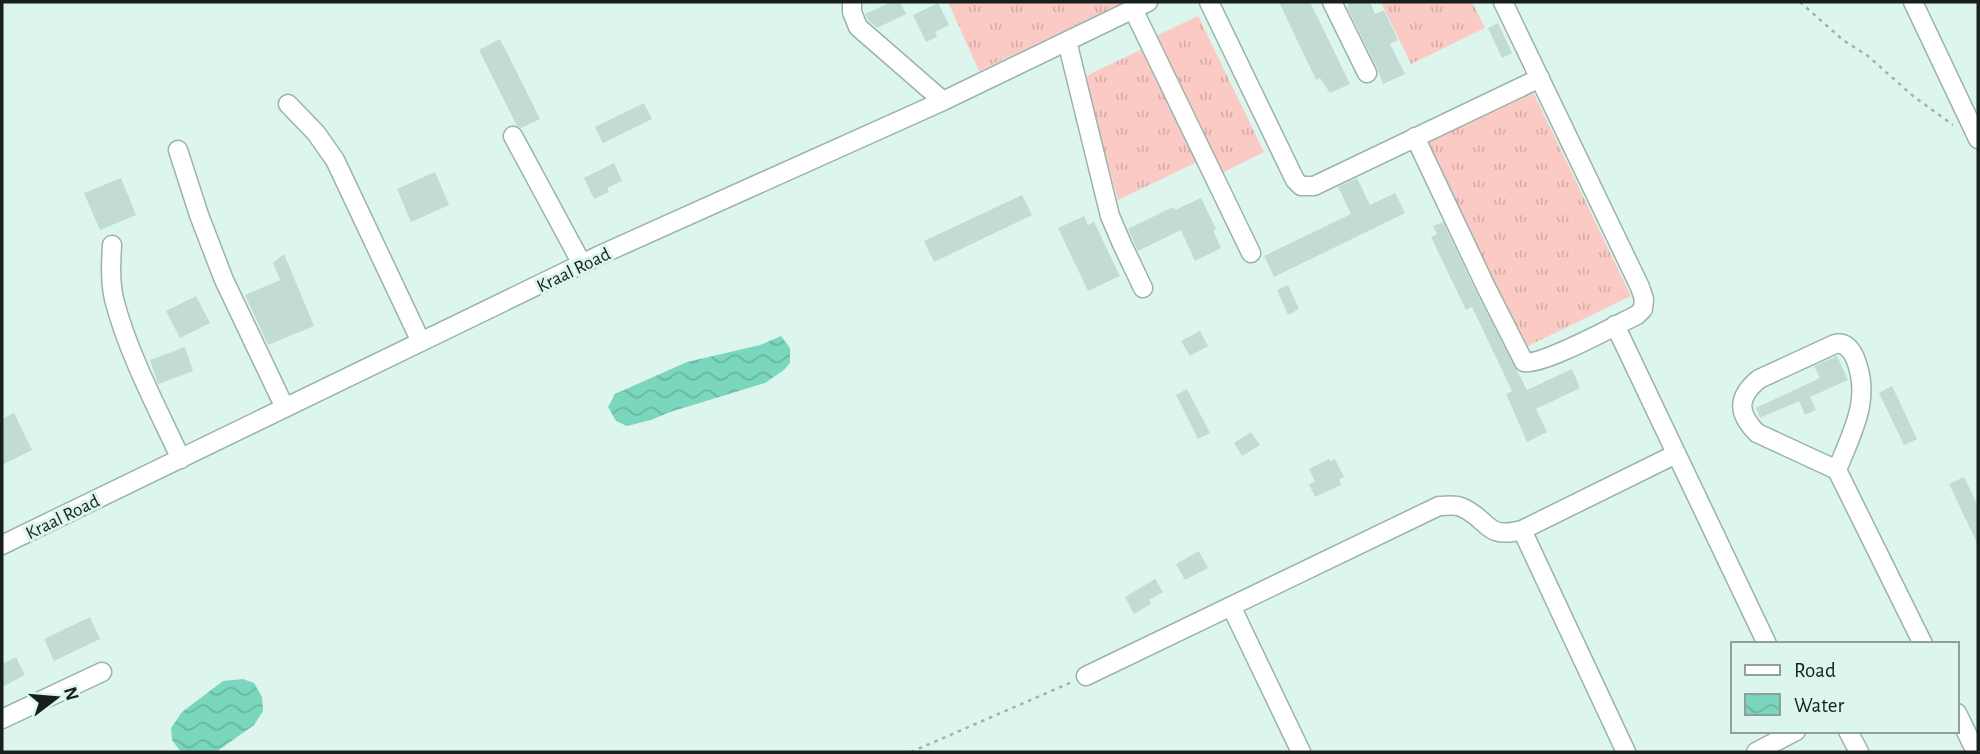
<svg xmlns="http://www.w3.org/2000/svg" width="1980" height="754" viewBox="0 0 1980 754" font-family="'Alegreya Sans',sans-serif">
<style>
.grass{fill:url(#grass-tufts)}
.water{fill:url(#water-waves)}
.building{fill:#c2dbd3}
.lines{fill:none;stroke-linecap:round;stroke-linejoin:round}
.minor-casing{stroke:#9bb3ab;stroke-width:21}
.path{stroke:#9eb2ab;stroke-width:2.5;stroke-dasharray:3.5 5;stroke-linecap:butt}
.minor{stroke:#fff;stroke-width:18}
.labels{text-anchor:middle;stroke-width:6;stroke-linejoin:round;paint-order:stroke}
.street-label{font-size:19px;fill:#17201d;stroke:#dcf6ed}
</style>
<defs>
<pattern id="grass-tufts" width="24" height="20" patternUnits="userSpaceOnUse" patternTransform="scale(1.75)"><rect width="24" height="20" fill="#fbcac4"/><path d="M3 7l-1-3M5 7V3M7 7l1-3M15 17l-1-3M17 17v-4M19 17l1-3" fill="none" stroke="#d6ada8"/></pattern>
<pattern id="water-waves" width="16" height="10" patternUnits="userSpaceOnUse" patternTransform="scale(1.75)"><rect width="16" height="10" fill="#7ad6bc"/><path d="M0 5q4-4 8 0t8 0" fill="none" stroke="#69b7a1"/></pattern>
</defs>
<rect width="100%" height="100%" fill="#dcf6ed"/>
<path class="grass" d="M948 2H1126L979 71Z
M1381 2H1472L1485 28 1411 64Z
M1198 16 1264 152 1220 174 1154 37Z
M1142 49 1197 162 1118 200 1084 77Z
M1533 92 1631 296 1524 348 1426 143Z"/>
<path class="water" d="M781 336 790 348V363L784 370 765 383 670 412 651 420 627 426 616 421 608 407 615 394 687 362 760 345Z
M243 679 254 683 262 697 263 711 254 725 216 752H181L172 740 171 728 182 712 223 681Z"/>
<path class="building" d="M891 2H900L906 14 877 28 868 20 865 14Z
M1279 2H1310L1350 84 1330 93 1320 78 1316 80Z
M1347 2H1370L1375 14 1384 10 1398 40 1390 44 1405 74 1383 84 1377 68 1347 7 1349 6Z
M938 3 949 25 935 32 937 37 926 42 913 15Z
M1498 23 1512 53 1502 58 1488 28Z
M500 39 540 119 521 128 517 126 479 50Z
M644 103 652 119 603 143 595 127Z
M614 163 622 181 607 188 609 192 594 199 584 178Z
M435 172 449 205 411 222 397 189Z
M121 178 136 215 100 230 84 193Z
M1357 178 1370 205 1395 193 1405 213 1274 277 1264 256 1351 214 1338 187Z
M1022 195 1032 215 934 262 924 241Z
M1201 198 1216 229 1213 230 1221 248 1195 261 1181 230 1138 251 1128 229 1173 207 1175 210Z
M1084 216 1088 225 1094 222 1120 276 1088 291 1058 228Z
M1443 222 1476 292 1527 390 1572 369 1580 388 1536 409 1547 432 1527 442 1506 394 1512 391 1472 307 1466 310 1431 237 1437 234 1433 226Z
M284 254 314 326 268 345 245 295 280 280 273 263Z
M1288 285 1299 309 1288 315 1277 290Z
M196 296 210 323 180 338 166 311Z
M1200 331 1208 346 1190 356 1181 341Z
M185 347 193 371 158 384 150 360Z
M1837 356 1848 380 1810 397 1816 410 1805 415 1799 401 1760 418 1756 408 1820 378 1814 366Z
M1892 386 1917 439 1904 445 1879 393Z
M1187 389 1210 433 1198 439 1176 395Z
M14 413 32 450 2 465V419Z
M1251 432 1260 445 1242 456 1234 443Z
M1329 459 1330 461 1335 459 1344 477 1339 479 1341 485 1315 497 1309 484 1315 482 1309 469Z
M1964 477 1978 506V545L1949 484Z
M1199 551 1208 568 1185 580 1176 564Z
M1155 579 1163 592 1149 600 1151 604 1134 614 1125 597Z
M90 617 100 639 54 661 44 639Z
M16 657 25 675 2 687V664Z"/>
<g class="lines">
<defs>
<path id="minor" d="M852 2V12L858 27 943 101
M1209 2 1295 180 1301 186H1314L1540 78
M1332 2 1367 73
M1913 2 1978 139
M1133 9 1251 253
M1067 41 1110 216 1122 244 1143 288
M288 104 316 133 335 160 421 342
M513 136 582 264
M1415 137 1486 287 1524 362C1542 366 1616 325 1637 315L1643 309 1644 299 1640 287 1503 2
M178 150 199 215 224 280 285 408
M112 245C111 263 110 281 114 299 127 351 158 410 181 459
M1615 325 1767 644
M1837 470C1852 432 1872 399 1855 358 1851 349 1845 342 1835 344L1759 379C1737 397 1737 413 1757 433L1837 470 1923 644
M2 545 600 255 943 101 1148 2
M1231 606 1301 752
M1086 676 1439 506C1446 506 1455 504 1461 507 1490 519 1484 540 1522 530
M1957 713 1976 752
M2 719 102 672
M1848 731 1859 752
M1626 752 1522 530 1676 454
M1756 752 1796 731"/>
</defs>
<use href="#minor" class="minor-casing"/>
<path class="path" d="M1800 2 1843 40 1868 56 1913 96 1953 125
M911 752 1072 682"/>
<use href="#minor" class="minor"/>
</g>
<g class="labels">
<g class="street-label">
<text transform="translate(573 269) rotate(-26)" y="7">Kraal Road</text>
<text transform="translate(62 516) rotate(-26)" y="7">Kraal Road</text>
</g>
</g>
<rect width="1980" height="754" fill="none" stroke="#17201d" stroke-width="7"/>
<rect x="1731" y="642" width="228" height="91" fill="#dcf6ed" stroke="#8da09a" stroke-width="2"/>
<rect x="1745" y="665" width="35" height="10" fill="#ffffff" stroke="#8da09a" stroke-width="2"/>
<text x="1794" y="677" font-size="21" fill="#17201d">Road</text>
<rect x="1745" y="694" width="35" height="21" fill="url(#water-waves)" stroke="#8da09a" stroke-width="2"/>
<text x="1794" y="712" font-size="21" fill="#17201d">Water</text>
<g transform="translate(56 698) rotate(74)" stroke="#dcf6ed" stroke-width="5" paint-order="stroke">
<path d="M0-5L12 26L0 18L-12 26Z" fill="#17201d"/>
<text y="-10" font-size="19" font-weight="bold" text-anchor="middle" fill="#17201d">N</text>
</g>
</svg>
